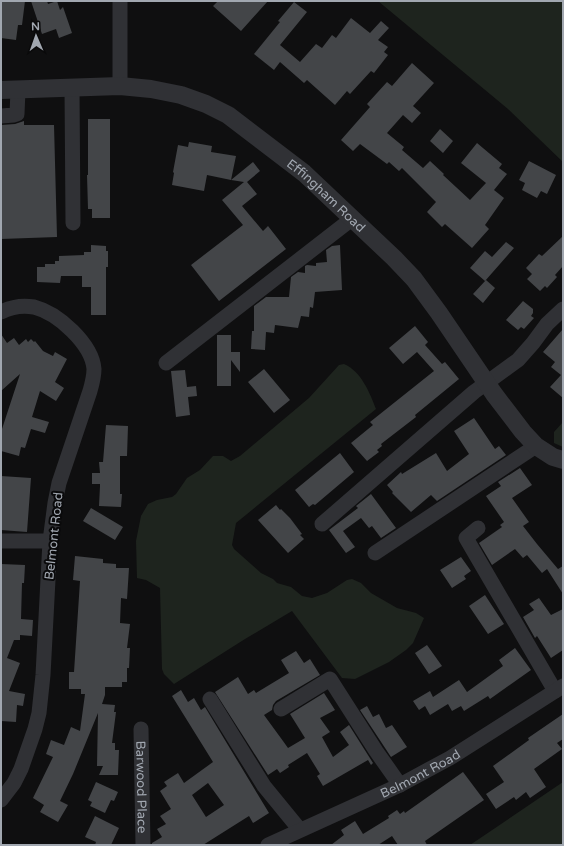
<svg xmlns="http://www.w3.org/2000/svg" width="564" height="846" viewBox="0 0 564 846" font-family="'Varela Round',sans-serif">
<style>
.green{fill:#1e241e}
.building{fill:#434548;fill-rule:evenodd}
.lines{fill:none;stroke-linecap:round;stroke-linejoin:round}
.minor{stroke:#303135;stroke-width:15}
.tertiary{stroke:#303135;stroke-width:18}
.labels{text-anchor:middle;stroke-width:4;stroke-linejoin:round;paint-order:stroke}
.street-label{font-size:13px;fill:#a1a7b0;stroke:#0a0a0b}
</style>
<rect width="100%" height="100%" fill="#0f0f10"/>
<path class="green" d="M378 1H563V162L508 109Z
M344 364C361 371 370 393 376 409L236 523 232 545 234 549 261 573 273 579 277 583 291 587 302 596 312 598 327 593 347 580 352 579 361 583 371 593 397 608 416 613 424 618 413 643 406 650 389 662 355 679 342 678 292 611 245 639 174 684 164 674 162 669 160 588 146 580 137 578 136 541 141 516 148 504 157 500 172 497 176 494 187 478 200 470 213 456H223L231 461 240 456 309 398 339 365Z
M563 422V447L554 443V432Z
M563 782V845H470Z"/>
<path class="building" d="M1 1H25L22 25H18L16 40 1 38Z
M31 1H47L48 4 57 1 60 10 63 7 72 33 59 38 56 29 42 34Z
M218 1H268L241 31 213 6Z
M294 2 307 12 280 45 300 62 316 44 322 48 332 35 336 38 351 18 370 33 381 21 389 28 378 40 388 47 384 52 388 55 374 73 371 71 350 94 347 91 335 105 307 80 304 83 280 62 274 70 254 54 280 22 278 21Z
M412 63 434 83 413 106 421 113 412 123 403 115 387 133 404 147 402 150 423 168 430 161 444 174 443 175 470 200 486 183 461 163 477 143 502 164 499 168 507 174 494 190 504 198 485 225 489 229 472 248 445 224 442 227 427 212 436 202 402 168 399 171 389 162 387 164 360 144 353 151 341 140 370 107 367 104 387 82 392 86Z
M88 119H110V218H92V209H88L87 175H88Z
M24 121V125H54L57 237 1 239V125L15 124Z
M440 129 453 141 443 153 430 141Z
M189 142 212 146 211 152 236 156 231 180 207 175 204 191 172 185 174 173 173 172 178 145 188 147Z
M529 161 556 175 547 194 541 191 537 198 522 190 525 183 519 180Z
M253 162 260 171 247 182 257 194 242 206 263 231 268 226 286 249 219 301 191 265 243 225 222 200 244 182 231 180Z
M563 236V266L555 275 557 277 547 288 545 286 540 291 527 279 532 274 526 268 539 254 542 256Z
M506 242 514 248 485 281 470 268 485 251 492 257Z
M91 245 106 246V251H108V267H106V315H91V287H82V276H61L60 283 37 282V267H45V264H55V261H59V256L84 255V252H91Z
M340 245 342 290 315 292 313 308 310 307 309 317 301 316 298 328 275 325 274 333 266 332 265 350 251 349 252 331H254V306L266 297H289L291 277 298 272 305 273V266L307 265 316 266V263L327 262 326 250 332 246Z
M486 280 495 288 483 303 473 294Z
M523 301 533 309V313L531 316 534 318 524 329 521 327 518 330 506 320Z
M415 326 428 342 425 345 442 364 445 362 459 379 415 415 416 417 381 444 382 446 377 450 379 452 367 461 351 443 373 425 370 422 434 371 417 352 403 364 389 348Z
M563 329V398L550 387 561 375 551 367 555 362 543 352Z
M1 334 7 343 14 338 19 345 26 339 28 342 31 339 34 342 35 341 43 351 53 356 55 352 67 359 55 382 64 388 56 401 40 391 32 417 49 422 45 433 31 429 25 448 21 447 19 456 1 451V432L20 374 1 391Z
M217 335H231V352H240V372L231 360V386H217Z
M264 369 290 400 274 413 248 382Z
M185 370 187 387 196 386 197 396 188 397 190 415 176 417 171 371Z
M474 418 495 449 499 446 506 455 437 501 431 495 411 512 392 493 393 492 387 485 401 472 402 474 436 453 447 471 469 454 454 431Z
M106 425 128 426 127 456H120V494H122L121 507 99 506 100 486V484H92V473H100L99 462H103Z
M340 453 354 472 315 505 313 504 309 507 295 490Z
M520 468 532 485 512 498 529 522 523 526 537 544 558 569 563 566V594L547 569 542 573 527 555 523 558 515 549 492 565 479 543 502 527 500 525 504 522 486 496 501 486 498 482Z
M1 476 31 478 27 532 1 530Z
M371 494 396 528 381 538 372 526 369 528 361 518 343 531 355 547 346 553 329 530 358 508 356 506Z
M276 505 280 510 281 509 290 518 302 534 300 535 304 539 288 553 258 520Z
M91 508 123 527 115 540 83 521Z
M75 556 103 559V563L116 564V568H129L127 599 121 598 120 623 130 624 127 648H130L129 668H127V682H122V687H105V695L102 704 115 705 114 712H116L112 743H115V750H119L118 775H99L103 766H97L98 713 73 774 60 801 68 805 58 822 40 812 44 805 33 798 53 757 46 754 51 740 64 745 71 727 80 731 85 694H81V689H69V672H74L80 581 73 580Z
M461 557 471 571 464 576 466 579 452 588 440 570Z
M1 564 25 565 24 583H22L21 619 33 620 32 636 20 635V640H14L7 658 20 663 9 691 25 694 23 706 17 705 16 722 1 721Z
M485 595 504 624 488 634 469 606Z
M539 598 551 615 563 609V650L551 658 537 636 535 638 523 617 534 610 529 604Z
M427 645 442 666 429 674 415 653Z
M515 648 531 670 490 699 488 696 464 711 461 706 452 711 448 704 430 715 425 706 419 710 413 701 430 691 433 697 459 680 467 692 503 666 499 660Z
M296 651 304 663 310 659 320 675 276 701 273 705 272 710 264 715 283 741 288 748 305 738 290 714 324 693 335 710 320 718 330 732 322 737 333 757 349 745 340 732 349 725 373 763 371 765 368 760 323 786 317 776 320 774 307 753 288 765 289 767 280 773 277 769 268 775 215 692 238 677 248 694 254 690 256 693 289 673 281 660Z
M181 690 188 702 194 698 201 710 205 707 269 813 253 823 249 816 203 845H152V843L162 837 157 829 166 824 160 816 171 809 160 791 167 786 164 782 178 773 184 783 213 762 172 696ZM208 783 224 805 206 817 192 795Z
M367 706 373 717 379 714 386 728 392 725 407 747 391 757 360 710Z
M563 714V739L557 743 562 749 534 769 546 787 530 798 526 792 516 800 514 797 496 809 486 794 504 782 493 766 529 740 528 738Z
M463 772 484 800 425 841 427 845H398L392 836 378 845H331L344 835 341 830 355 821 363 834 389 818 388 816 397 810 400 814 404 811 405 813Z
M96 782 118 792 114 801 111 800 105 813 90 806 92 802 88 800Z
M95 816 119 828 111 845H95L96 842 85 837Z"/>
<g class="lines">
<g class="minor">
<path d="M120 1V86"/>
<path d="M72 88 73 223"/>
<path d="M1 116 14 115 17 114 18 90"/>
<path d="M1 312C11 307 23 305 34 307 58 313 92 344 94 369 94 377 92 384 90 391L59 483 55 503 50 541 43 675 39 713 35 729 21 769 14 783 1 800"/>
<path d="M166 363 353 218"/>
<path d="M322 524 474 392 518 360 533 343 547 324 563 309"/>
<path d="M478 528 466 538 555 691"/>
<path d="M1 541H50"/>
<path d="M375 553 536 446"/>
<path d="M210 699 264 786 300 830"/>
<path d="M281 709 330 679 376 751 400 785"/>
<path id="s1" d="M141 729 143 845"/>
<path id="s2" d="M268 845 400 785 450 758 563 686"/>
</g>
<path class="tertiary" id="s3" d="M1 90 120 86 151 89 181 95 206 104 228 115 304 173 394 258 414 279 439 313 494 394 523 432 536 446 553 457 563 460"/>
</g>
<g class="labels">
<g class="street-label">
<text dy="5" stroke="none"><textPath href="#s3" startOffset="359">Effingham Road</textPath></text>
<text transform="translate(53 536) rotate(-84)" y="5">Belmont Road</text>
<text dy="5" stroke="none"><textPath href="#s2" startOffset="168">Belmont Road</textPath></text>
<text dy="5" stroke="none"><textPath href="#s1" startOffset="58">Barwood Place</textPath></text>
</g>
</g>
<rect width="564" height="846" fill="none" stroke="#a1a7b0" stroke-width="4"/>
<g transform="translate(36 36) rotate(358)" stroke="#0a0a0b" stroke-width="3" paint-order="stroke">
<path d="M0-3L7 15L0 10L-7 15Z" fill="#a1a7b0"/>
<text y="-6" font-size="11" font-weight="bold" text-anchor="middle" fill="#a1a7b0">N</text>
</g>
</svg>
